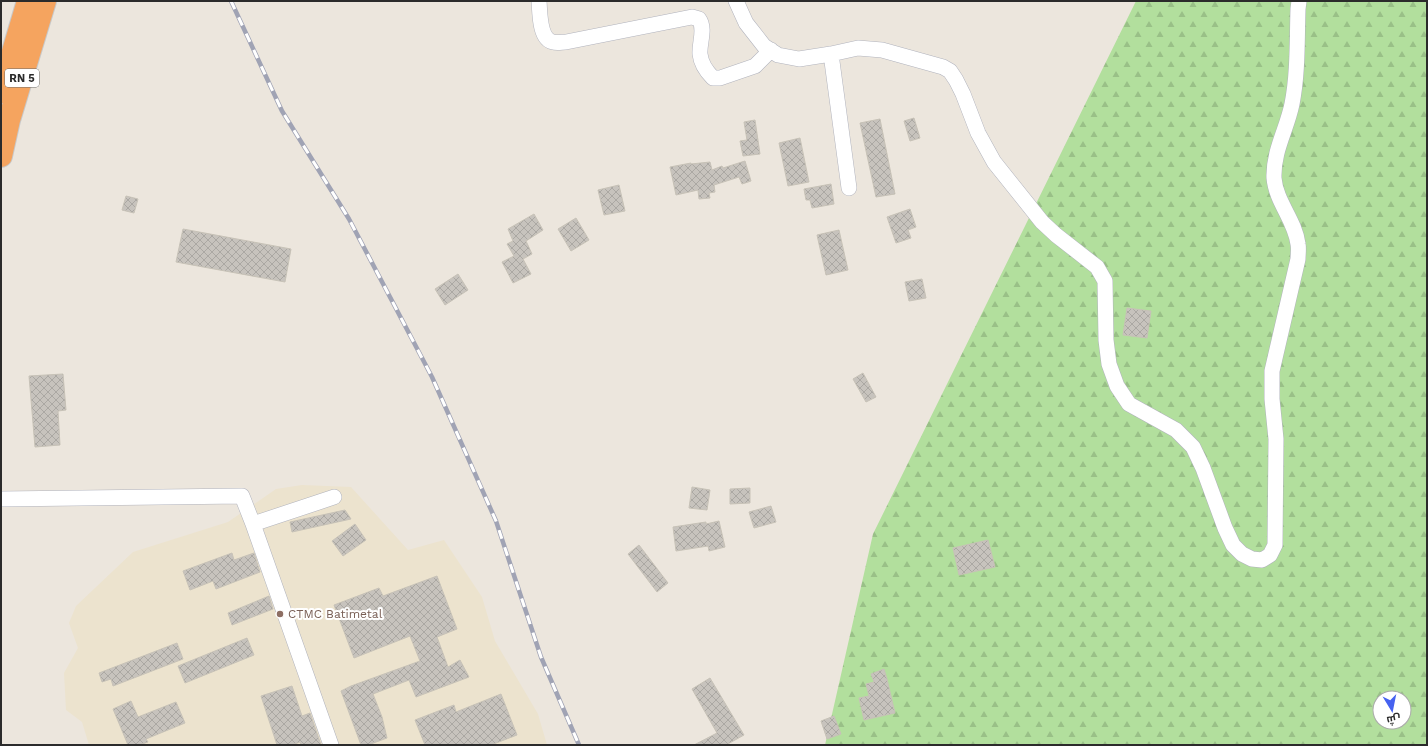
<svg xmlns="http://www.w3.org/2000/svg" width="1428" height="746" viewBox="0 0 1428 746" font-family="'Work Sans',Cairo,sans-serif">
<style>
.education{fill:#ece3ce}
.forest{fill:url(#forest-firs);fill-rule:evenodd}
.building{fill:url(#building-cross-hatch);stroke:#c7c2b7}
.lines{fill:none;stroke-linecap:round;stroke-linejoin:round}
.minor-casing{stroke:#b1b3bd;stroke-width:16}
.highway-casing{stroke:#c8c8c8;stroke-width:24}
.minor{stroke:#fff;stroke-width:15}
.highway{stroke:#f5a45f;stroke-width:22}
.rail-casing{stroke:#a0a3b4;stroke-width:4.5}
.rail{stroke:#fff;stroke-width:3;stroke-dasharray:9;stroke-linecap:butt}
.education-dot{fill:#8d6e63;stroke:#fff;stroke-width:1.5}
.labels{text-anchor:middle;stroke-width:4;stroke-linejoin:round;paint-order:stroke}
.shield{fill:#fff;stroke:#6b6b6b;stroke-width:1}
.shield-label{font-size:11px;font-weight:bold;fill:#2b2b2b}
.education-label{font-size:12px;fill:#785e54;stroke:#fff;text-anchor:start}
</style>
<defs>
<pattern id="forest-firs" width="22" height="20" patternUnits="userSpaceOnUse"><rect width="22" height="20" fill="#b2df9d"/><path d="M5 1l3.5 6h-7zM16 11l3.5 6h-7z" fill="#99c087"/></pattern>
<pattern id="building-cross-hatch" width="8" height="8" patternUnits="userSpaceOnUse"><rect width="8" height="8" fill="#c7c3bd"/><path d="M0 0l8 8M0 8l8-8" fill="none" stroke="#aba8a3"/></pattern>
</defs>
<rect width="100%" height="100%" fill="#ece6dd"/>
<path class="education" d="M302 485 351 487 408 550 444 540 482 597 495 641 538 714 547 745H89L82 722 66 710 64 673 78 648 69 623 76 606 133 552 228 522 276 489Z"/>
<path class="forest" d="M1136 1H1427V745H825L873 534ZM1380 698H1404V722H1380Z"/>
<path class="building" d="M914 118 920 138 910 141 904 121Z
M880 119 895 194 876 197 860 123Z
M755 120 760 154 743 156 740 141 747 140 744 122Z
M800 138 809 182 788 186 779 143Z
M745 161 751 181 742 184 739 177 714 185 715 192 709 193 710 198 699 199 698 190 676 195 670 167 691 163V164L710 162 712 170 722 166 723 168Z
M831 184 834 204 812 208 810 200H806L804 189Z
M619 185 625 211 604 215 598 190Z
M126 196 138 199 134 213 122 210Z
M910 209 916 227 908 230 911 238 896 243 887 217Z
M534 214 543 230 526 241 532 254 523 259 531 274 513 283 502 262 514 256 507 244 513 241 508 229Z
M576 218 589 240 571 251 558 229Z
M183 229 291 249 285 282 176 262Z
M839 230 848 270 826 275 817 235Z
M458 274 468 290 445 305 435 289Z
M922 279 926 298 909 301 905 282Z
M1127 308 1151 311 1147 338 1123 335Z
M863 373 876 397 866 402 853 379Z
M63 374 66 410 58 411 60 445 35 447 29 376Z
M692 487 710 490 707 510 689 508Z
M750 488V503L730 504V489Z
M771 506 776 522 754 528 749 512Z
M345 510 351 519 292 532 290 522Z
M719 521 725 547 709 551 708 546 676 551 673 527 706 522V524Z
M355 524 366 540 343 556 332 541Z
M988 540 995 567 959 575 953 548Z
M639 545 668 583 657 592 628 554Z
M232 553 234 560 254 553 260 572 216 589 213 581 190 590 183 571Z
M437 576 457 629 437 637 448 667 460 660 469 677 416 697 409 680 373 694 382 717 387 738 368 745H361L341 691 351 686 420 661 410 636 354 658 334 605 379 588 383 596Z
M269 596 273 609 232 625 228 613Z
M247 638 254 655 185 683 178 666Z
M177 643 183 659 113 686 111 679 102 682 99 673Z
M884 669 887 679 895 713 864 720 859 698 869 696 866 684 874 682 871 674Z
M710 678 744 735 726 745H694L717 733 692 689Z
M292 686 302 716 310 713 321 745H301L300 742 292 745H277L261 696Z
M501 694 517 735 491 745H425L415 720 454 705 456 712Z
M131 701 138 717 176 702 185 723 146 739 148 742 139 745H128L113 709Z
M834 716 841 734 827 739 821 721Z"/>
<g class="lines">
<defs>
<path id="minor" d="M539 1C540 12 539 39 553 42 557 43 562 42 566 42L692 17 699 19C706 29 699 43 700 54 701 64 707 72 713 78H720L755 66 771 50
M736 1 746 23 764 46 778 55 799 59 831 54 858 48 882 50 943 67 950 71 956 80 963 94 978 133 994 162 1042 222 1056 235 1097 267 1105 281 1106 340 1109 364 1117 386 1129 404 1176 430 1193 447 1203 468 1225 528 1233 545 1242 554 1252 559 1262 560 1270 555 1275 545 1276 439 1272 399V371L1298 259C1298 254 1299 249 1298 244 1295 220 1276 202 1274 178 1273 151 1287 129 1292 104 1298 73 1297 41 1298 9L1299 1
M831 54 849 188
M1 499 242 496 253 524 334 497
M253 524 331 745"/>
<path id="highway" d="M1 92 28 1
M1 156 9 120 45 1"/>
</defs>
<use href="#minor" class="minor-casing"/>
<use href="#highway" class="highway-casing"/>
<use href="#minor" class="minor"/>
<use href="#highway" class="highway"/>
<defs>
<path id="rail" d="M231 1 282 111 349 219 432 377 496 521 541 657 579 745"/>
</defs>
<use href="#rail" class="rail-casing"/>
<use href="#rail" class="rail"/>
</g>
<circle class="education-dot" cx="280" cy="614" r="4"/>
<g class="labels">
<rect class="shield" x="5" y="69" width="34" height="18" rx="3"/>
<g class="shield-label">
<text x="22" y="82">RN 5</text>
</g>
<g class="education-label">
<text x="288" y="618">CTMC Batimetal</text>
</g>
</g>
<rect width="1428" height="746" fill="none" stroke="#2b2b2b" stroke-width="4"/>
<g transform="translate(1392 710) rotate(170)"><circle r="19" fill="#ffffff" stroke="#aaaaaa"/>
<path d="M0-3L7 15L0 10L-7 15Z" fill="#4662f0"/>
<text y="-6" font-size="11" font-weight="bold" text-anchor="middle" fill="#2b2b2b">ش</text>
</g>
</svg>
